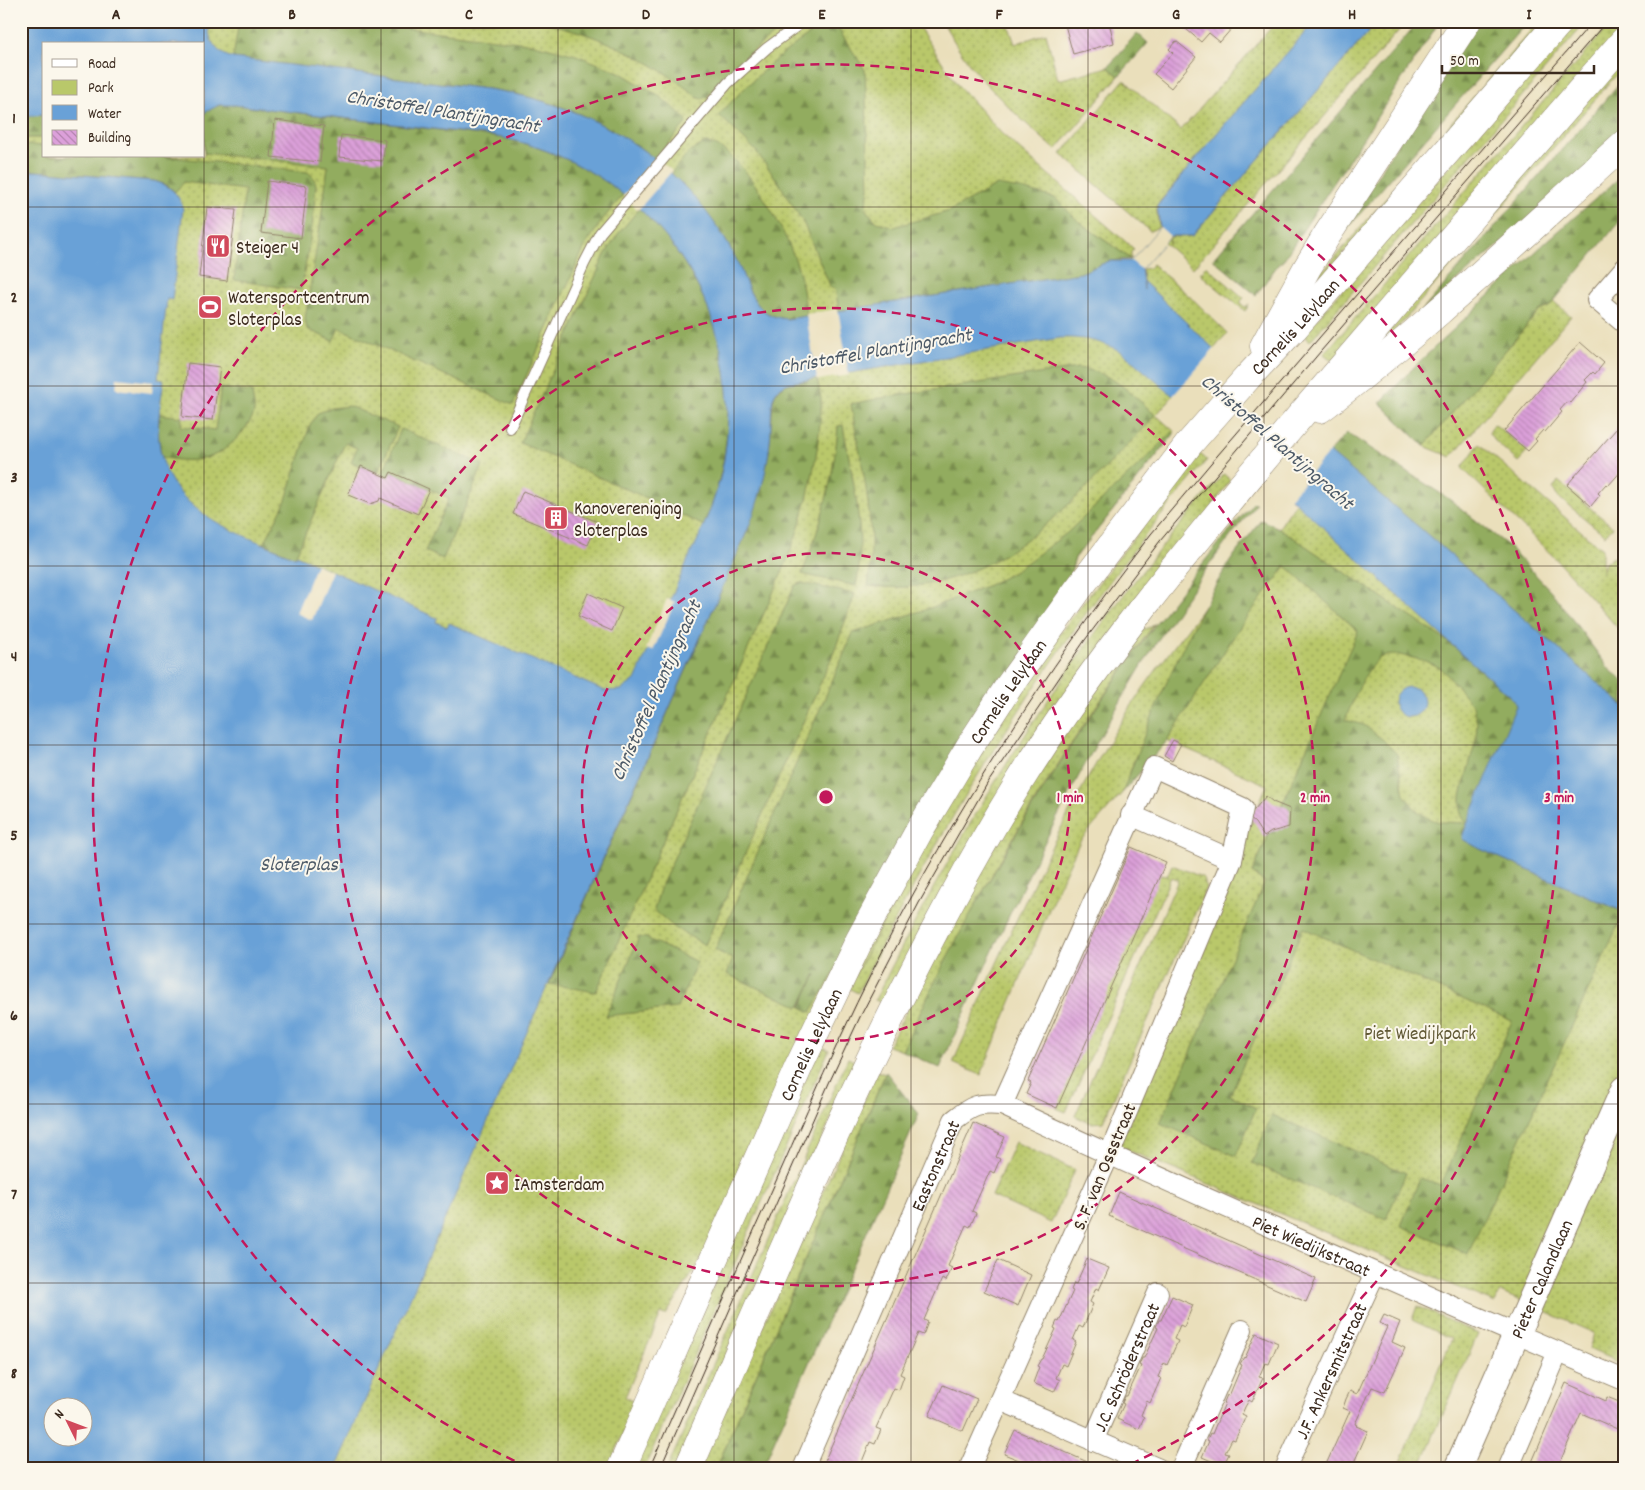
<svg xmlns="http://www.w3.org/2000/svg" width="1645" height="1490" viewBox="0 0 1645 1490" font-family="Dekko,sans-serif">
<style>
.green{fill:url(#green-dots);stroke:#7a7944;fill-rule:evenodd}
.forest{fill:url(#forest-firs);stroke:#666b3e;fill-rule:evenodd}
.water{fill:#69a1d7;stroke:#52667a;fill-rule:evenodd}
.pier{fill:#eadfbb}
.building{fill:url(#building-back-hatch)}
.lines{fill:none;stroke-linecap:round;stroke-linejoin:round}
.service-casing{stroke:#92846c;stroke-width:12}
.minor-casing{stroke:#92846c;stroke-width:22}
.tertiary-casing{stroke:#92846c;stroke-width:28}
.secondary-casing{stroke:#92846c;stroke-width:29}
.service{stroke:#fff;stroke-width:10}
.minor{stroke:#fff;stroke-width:20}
.tertiary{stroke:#fff;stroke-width:26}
.secondary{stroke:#fff;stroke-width:28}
.tram{stroke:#3b2a1e;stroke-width:1}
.grid{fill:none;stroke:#3b2a1e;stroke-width:1;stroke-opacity:0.55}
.ring{fill:none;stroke:#c2185b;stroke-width:2.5;stroke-dasharray:9 6}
.labels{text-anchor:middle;stroke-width:4;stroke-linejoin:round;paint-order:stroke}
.poi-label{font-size:19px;fill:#3b2a1e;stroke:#fbf7ec;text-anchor:start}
.street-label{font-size:19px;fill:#3b2a1e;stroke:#fbf7ec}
.park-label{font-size:19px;fill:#615935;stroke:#fbf7ec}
.water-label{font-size:20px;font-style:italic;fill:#4d5a68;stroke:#fbf7ec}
.centre{fill:#c2185b;stroke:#fbf7ec;stroke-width:2.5}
.ring-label{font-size:15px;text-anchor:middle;font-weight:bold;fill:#c2185b;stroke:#fbf7ec;stroke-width:4;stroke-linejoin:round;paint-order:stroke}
.neatline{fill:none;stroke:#3b2a1e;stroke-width:2}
.grid-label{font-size:16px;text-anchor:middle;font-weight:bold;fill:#3b2a1e}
</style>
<defs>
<pattern id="green-dots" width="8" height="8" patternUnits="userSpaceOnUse" patternTransform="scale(1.25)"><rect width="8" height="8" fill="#b9c86a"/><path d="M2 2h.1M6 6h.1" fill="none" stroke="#98a357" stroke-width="1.8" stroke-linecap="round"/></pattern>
<pattern id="forest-firs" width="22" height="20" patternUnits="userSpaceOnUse" patternTransform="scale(1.25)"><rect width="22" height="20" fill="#92ac5e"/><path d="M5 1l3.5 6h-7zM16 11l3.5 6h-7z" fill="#788c4d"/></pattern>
<pattern id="building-back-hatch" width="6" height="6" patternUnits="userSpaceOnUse" patternTransform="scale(1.25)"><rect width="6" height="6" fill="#dca0da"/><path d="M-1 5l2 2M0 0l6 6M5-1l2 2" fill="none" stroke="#b483b0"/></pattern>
</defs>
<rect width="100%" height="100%" fill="#fbf7ec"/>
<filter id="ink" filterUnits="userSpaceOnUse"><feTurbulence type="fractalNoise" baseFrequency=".02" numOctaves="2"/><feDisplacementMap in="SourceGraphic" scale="10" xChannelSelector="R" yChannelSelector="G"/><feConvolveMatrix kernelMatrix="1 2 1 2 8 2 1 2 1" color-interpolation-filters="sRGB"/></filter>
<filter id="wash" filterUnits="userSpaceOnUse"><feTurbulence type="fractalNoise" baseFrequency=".0096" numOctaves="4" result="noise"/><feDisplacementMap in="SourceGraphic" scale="20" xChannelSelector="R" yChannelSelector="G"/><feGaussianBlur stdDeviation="1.12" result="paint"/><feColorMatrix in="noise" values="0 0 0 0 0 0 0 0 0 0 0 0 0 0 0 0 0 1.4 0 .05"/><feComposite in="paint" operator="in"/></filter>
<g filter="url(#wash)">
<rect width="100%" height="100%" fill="#eadfbb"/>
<path class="green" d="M170 21H915L956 83 1002 134 1134 249 1131 252V259L1079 222 1055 198 1043 195 1203 354 1173 396 1156 415 1175 432 1075 558 1068 581 696 1268 666 1315 661 1314 625 1397 637 1402 608 1469H21V69L44 64V156H204V44ZM52 1408H82V1438H52Z
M942 21H1007L1015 44 1046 33 1058 80 1108 67 1119 76 1056 150C1026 124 996 97 971 66 960 52 951 36 942 21Z
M1277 21H1315L1218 132 1156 206 1159 227 1150 231 1061 154 1124 80 1181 130Z
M1378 21H1407L1193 268 1164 243 1169 237V245L1170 237 1192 236Z
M1539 21H1544L1294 311 1317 272 1326 268Z
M1575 21H1587L1310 341 1303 335Z
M1613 21H1624V26L1333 361 1324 354Z
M1624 58V66L1392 334 1360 363Z
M1152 264 1196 302 1227 333 1214 349 1143 281 1142 269 1150 268Z
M1206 266 1244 298 1241 301V304L1245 307 1249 305 1245 311 1200 274Z
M1553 301 1571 316 1451 457 1424 446 1539 311 1549 307Z
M1494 424 1528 451 1518 462 1494 440 1489 433Z
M1479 444 1602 549V574L1605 563 1614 557 1624 565V635L1556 559 1462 468Z
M1200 454 1207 460C1069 622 952 801 858 993L848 988 946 806 1052 643 1185 472Z
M1224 474 1230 480 884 1004 875 1000C968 811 1083 631 1224 474Z
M1558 481 1613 527 1605 535 1557 496 1553 489Z
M1297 501 1534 712 1624 896V1365L1589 1349 1594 1333 1500 1292 1495 1303 1113 1144 1267 785 1167 741 1171 735 1136 755 1123 792 1080 841 1055 895 981 1075 953 1063C1006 942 1058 819 1130 708 1153 672 1181 638 1206 604L1195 624 1158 706ZM1291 784 1311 793 1257 899 1265 882 1252 873Z
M1155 623C1111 684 1068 746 1029 811 982 889 941 970 902 1051L888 1046 996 843 1071 724 1140 630 1151 627Z
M1172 865 1204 878 1206 888 1103 1122 1091 1123 1075 1116 1178 880 1171 877 1066 1112 1056 1108 1159 875 1167 876Z
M820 1046 829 1050 644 1469H632Z
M848 1058 856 1062 675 1469H667Z
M877 1071 885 1074 716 1469H699Z
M1015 1142 1075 1170 1051 1223 991 1196Z
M1417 1306 1478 1334 1419 1469H1397L1452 1339 1412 1320Z"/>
<path class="forest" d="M239 21H351L534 44 576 55 619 72 659 96 682 115 687 122 655 159C605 120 550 98 488 89L233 58Z
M539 21H790V22L755 49 724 77 707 97 702 99 697 97C651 58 598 34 539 21Z
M831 21H833L865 70 869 189 865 209 877 222 894 227 950 211 997 185 1025 190 1055 198 1079 222 1131 259 1109 261 1081 273 839 311 835 288H831L803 222 779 183 756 151 719 115C754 77 786 47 831 21Z
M1419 21H1440L1282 262H1280L1256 295 1213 259Z
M1474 21H1528L1338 239Z
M1137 33 1148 43 1119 76 1108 67Z
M1624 82V137L1420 313 1617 86 1619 88Z
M227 104 504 138C549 148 587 167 624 194L603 219 585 246 513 405 339 328 333 341 307 329 305 319 321 220 328 166 204 153V113L213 107Z
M33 115H44V138H21V117Z
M705 143C740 143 789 237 798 268 803 284 804 300 807 316 791 319 776 321 763 310 751 301 742 270 734 255 718 225 696 197 671 173L688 153Z
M30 145 44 146V156H161L308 172 314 178 316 185 312 228 301 290 234 280 245 190 184 182 175 192 167 185 154 181 35 171 21 173V146Z
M1624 174V216L1549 307 1539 311 1424 446 1380 403 1417 364 1546 242Z
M640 208C728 297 751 410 704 526L656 502 520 443 605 255 618 234Z
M1078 368C1112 372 1131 393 1155 415L1149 422H1150C1079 493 1014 578 906 587 893 588 880 587 868 586 878 526 861 464 851 404L887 397Z
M817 377 821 399V408C818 464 805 516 784 568L596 992 549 984 748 529 769 452 773 402 775 394 786 384Z
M221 388 252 392C252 398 255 405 254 411 254 417 247 426 243 431 220 460 197 465 161 457L158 435 159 414 182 417 181 426 215 430Z
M349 406 398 427 378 473 351 462 357 448 345 443 295 557 264 544 286 500 310 425 318 413 332 408Z
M843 425C852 478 867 533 856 586L802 574C821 526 834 477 838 426Z
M401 429 483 465 443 559 425 551 449 498 391 472 388 478 382 475Z
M1172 432 1174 434 1075 558 1068 581 811 1012 801 1007 816 974 800 1007 727 974 733 959 715 950 853 633 936 606 989 585 1014 572 1067 533 1150 455Z
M1347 433 1449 499 1507 545 1551 591 1610 670 1624 681V706L1421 529 1329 452Z
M1254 502 1256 504C1119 672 1027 871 940 1068L902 1051C922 1009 941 967 964 926 1046 775 1141 632 1254 502Z
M1261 520 1279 528 1451 644 1514 700 1516 706 1480 849 1624 912 1468 1254 1401 1226 1420 1178 1441 1185 1512 1021 1303 928 1230 1095 1256 1108 1236 1156 1160 1123 1265 882 1252 873 1358 631 1286 566 1242 624 1167 741 1123 792C1151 714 1184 637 1227 566 1237 550 1250 536 1261 520ZM1400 655 1426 661 1441 668 1457 686 1473 706 1477 723 1476 739 1461 796V814L1467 823 1440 822 1429 819 1416 810 1404 795 1397 754 1382 739 1364 725 1345 720C1352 704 1367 661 1384 656 1389 655 1395 655 1400 655Z
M801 583 855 594 834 652 705 945 675 928 654 910 660 889 795 585Z
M639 937 646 938 697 962 677 1008 606 1016Z
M886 1072 919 1114 762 1469H716Z
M1272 1115 1406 1173 1386 1219 1252 1163Z"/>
<path class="water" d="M21 21H209C207 39 215 53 233 58L488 89C561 100 628 129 680 182 703 205 722 231 736 259 743 273 749 296 760 307 767 315 777 318 787 319L1081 273 1109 261H1131L1160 227 1157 206 1218 132 1315 21H1378L1192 236H1170L1141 269 1144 290 1143 281 1214 349 1320 444 1421 529 1624 706V912L1480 849 1462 839 1463 834 1516 706 1514 700 1451 644 1281 489 1122 352C1101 341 1083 337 1060 338L789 383C781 386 775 391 773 399 770 413 772 428 770 442 767 472 759 501 748 529L335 1469H21V173L35 171 154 181C169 185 179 193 183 209L172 300 167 299 158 379 164 380C161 400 157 421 159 441 166 514 238 532 295 557L296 555 437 618 436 622 447 627 449 623 605 691 621 690 635 680 693 548H694C707 519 719 490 724 459 750 304 645 162 492 136L235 105H219L204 113V44H44V115L21 117ZM52 1408H82V1438H52Z
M1394 702a15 15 0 1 1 30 0a15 15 0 1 1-30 0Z"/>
<path class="pier" d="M656 157 672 171 638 210 623 196Z
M1160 227 1170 236 1141 269 1131 261Z
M838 309 849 375 817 380 806 314Z
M1216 347 1331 450 1289 499 1171 398Z
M117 378 153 382 152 393 116 389Z
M316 564 332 571 312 620 296 613Z
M667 599 675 602 653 651 646 649Z"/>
<g id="blocks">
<path class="building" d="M1077 21H1099L1101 24 1109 22 1114 43 1073 54 1065 25Z
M1193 21 1199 23 1200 21H1238L1220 42 1209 33 1201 42 1186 29Z
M1176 41 1196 57 1171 88 1154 74 1173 53 1169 49Z
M275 120 324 126 320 162 271 157Z
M341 135 385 140 383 161 339 157Z
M267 181 307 186 301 238 261 233Z
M207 207 236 210 227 281 199 277Z
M1580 342 1604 363 1595 374 1593 372 1585 380 1587 382 1570 403 1568 401 1560 410 1562 412 1545 432 1543 430 1535 439 1537 441 1528 451 1504 431Z
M188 363 220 367 213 420 182 417Z
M1624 420V468L1608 486 1606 484 1598 493 1600 495 1591 506 1567 485Z
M361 466 388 478 391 472 429 489 418 514 380 498 379 501 370 504 348 495Z
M523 491 598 522 588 545 513 514Z
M588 593 622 608 612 631 578 616Z
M1173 740 1181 744 1172 761 1164 756Z
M1266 796 1273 802 1290 809 1289 827 1271 832 1264 837 1255 823 1248 817Z
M1131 847 1166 862 1057 1108 1026 1094 1031 1083 1028 1081Z
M973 1123 1005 1137 996 1157 1000 1159 994 1173 990 1171 972 1211 976 1213 970 1227 966 1225 948 1266 952 1268 946 1281 942 1279 933 1299 924 1320 928 1322 923 1335 918 1333 900 1374 904 1376 899 1390 894 1388 876 1428 881 1430 875 1444 870 1442 859 1469H821Z
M1119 1192 1316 1279 1306 1302 1109 1216Z
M1087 1259 1109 1268 1099 1290 1096 1288 1090 1302 1093 1304 1083 1328 1079 1326 1073 1340 1076 1342 1066 1366 1062 1364 1056 1378 1060 1380 1054 1392 1033 1383 1039 1367 1037 1366 1041 1359H1042L1056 1329 1054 1328 1057 1321 1059 1322 1073 1291 1071 1290 1074 1283 1076 1284Z
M998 1260 1031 1275 1018 1306 984 1291Z
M1172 1296 1193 1305 1184 1327 1180 1325 1174 1339 1178 1341 1167 1365 1164 1363 1158 1377 1161 1378 1150 1403 1147 1401 1141 1415 1144 1417 1139 1429 1117 1419 1124 1404 1122 1403 1125 1396H1127L1141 1366 1139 1365 1142 1358H1144L1158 1328 1156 1327 1159 1320H1161Z
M1384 1315 1400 1322 1392 1342 1405 1348 1385 1392 1372 1387 1355 1424 1357 1425 1356 1426 1368 1431 1351 1469H1324L1350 1411 1343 1408 1346 1399 1350 1391 1357 1394 1387 1327 1380 1323Z
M1256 1333 1278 1343 1269 1364 1265 1363 1259 1377 1263 1378 1252 1402 1249 1400 1245 1407 1242 1414 1246 1416 1235 1440 1232 1439 1225 1453 1229 1454 1223 1466 1202 1457 1209 1441 1207 1440 1210 1433 1212 1434 1225 1403 1224 1402 1227 1395 1229 1396 1242 1365 1240 1364 1244 1357 1245 1358Z
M1566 1383 1606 1401 1607 1397 1624 1404V1432L1581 1413 1557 1469H1529Z
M943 1385 977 1399 963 1431 929 1416Z
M1015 1430 1029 1436 1103 1469H1039L1019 1460 1004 1454Z"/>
</g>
</g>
<g filter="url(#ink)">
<use href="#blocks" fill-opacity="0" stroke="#92846c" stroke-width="1"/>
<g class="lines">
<defs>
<path id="service" d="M510 428 584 264 600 233 728 83 767 48 804 21"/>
<g id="minor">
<path d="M1624 269 1597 300 1624 323"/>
<path d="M1131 815 1232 860"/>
<path id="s1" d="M1002 1105C1208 1201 1415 1291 1624 1380"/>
<path d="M1000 1400 1159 1469"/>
<path id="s2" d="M1093 1441 1158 1293"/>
<path id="s3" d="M803 1469 954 1120C973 1105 978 1103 1002 1105L1154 767 1243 808 1232 860 1109 1155 969 1469"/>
<path d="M1181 1469 1242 1330"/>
<path id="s4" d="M1285 1469 1375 1273"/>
<path d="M1508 1469 1558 1352"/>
</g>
<g id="tertiary">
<path id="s5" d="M1457 1469 1624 1089"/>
</g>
<g id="secondary">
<path d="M1264 346 1307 268 1327 235 1467 21"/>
<path d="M1320 409C1427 328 1524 234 1624 144"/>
<path id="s6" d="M621 1469 799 1066 859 941 919 831 970 746 1009 686 1079 588 1189 444 1248 377 1294 328 1560 21"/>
<path d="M688 1469C790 1237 885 1000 1018 784 1096 659 1190 547 1285 434 1397 302 1510 172 1624 41"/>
</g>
</defs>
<use href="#service" class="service-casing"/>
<use href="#minor" class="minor-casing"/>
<use href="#tertiary" class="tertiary-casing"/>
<use href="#secondary" class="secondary-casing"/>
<use href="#service" class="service"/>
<use href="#minor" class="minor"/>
<use href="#tertiary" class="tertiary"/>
<use href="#secondary" class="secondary"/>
<path class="tram" d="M649 1469C691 1373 733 1277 776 1181 818 1086 860 989 911 898 981 771 1062 649 1151 534 1171 510 1191 487 1211 463L1593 21
M660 1469 829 1083 860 1017 919 903 987 784 1085 640 1160 541 1321 351 1607 21"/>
</g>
</g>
<path class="grid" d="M204 21V1469M381 21V1469M558 21V1469M734 21V1469M911 21V1469M1088 21V1469M1264 21V1469M1441 21V1469M21 207H1624M21 386H1624M21 566H1624M21 745H1624M21 924H1624M21 1104H1624M21 1283H1624"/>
<g class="ring">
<circle cx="826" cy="797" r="244"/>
<circle cx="826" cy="797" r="489"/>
<path d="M528 1467A733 733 0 1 1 1124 1467"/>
</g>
<defs>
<symbol id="restaurant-square" viewBox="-11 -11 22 22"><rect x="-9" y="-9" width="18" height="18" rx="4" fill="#d1495b" stroke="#fbf7ec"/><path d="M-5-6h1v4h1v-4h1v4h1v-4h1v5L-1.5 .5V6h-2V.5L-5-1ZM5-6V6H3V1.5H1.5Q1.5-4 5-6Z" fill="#fff"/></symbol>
<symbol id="stadium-square" viewBox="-11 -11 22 22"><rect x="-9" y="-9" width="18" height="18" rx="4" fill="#d1495b" stroke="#fbf7ec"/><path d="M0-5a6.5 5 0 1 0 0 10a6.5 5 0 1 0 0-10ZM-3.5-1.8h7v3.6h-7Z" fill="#fff"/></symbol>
<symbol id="building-square" viewBox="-11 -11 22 22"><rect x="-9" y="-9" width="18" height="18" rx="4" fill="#d1495b" stroke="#fbf7ec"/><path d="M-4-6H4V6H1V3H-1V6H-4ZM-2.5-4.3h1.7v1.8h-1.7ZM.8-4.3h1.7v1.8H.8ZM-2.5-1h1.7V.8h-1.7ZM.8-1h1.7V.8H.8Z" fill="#fff"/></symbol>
<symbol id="sight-square" viewBox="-11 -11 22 22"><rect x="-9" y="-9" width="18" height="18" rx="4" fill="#d1495b" stroke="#fbf7ec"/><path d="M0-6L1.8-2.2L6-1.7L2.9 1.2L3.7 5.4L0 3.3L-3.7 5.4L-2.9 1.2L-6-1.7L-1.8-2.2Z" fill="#fff"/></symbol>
</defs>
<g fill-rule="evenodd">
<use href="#restaurant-square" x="204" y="232" width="28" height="28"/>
<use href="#stadium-square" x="196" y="293" width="28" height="28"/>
<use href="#building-square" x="542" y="504" width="28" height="28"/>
<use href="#sight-square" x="483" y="1169" width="28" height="28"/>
</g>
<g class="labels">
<g class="poi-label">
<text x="236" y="253">Steiger 4</text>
<text x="228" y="303">Watersportcentrum<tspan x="228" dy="22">Sloterplas</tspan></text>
<text x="574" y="514">Kanovereniging<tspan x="574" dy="22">Sloterplas</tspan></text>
<text x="514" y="1190">IAmsterdam</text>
</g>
<g class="street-label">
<text dy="7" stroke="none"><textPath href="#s6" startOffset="1335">Cornelis Lelylaan</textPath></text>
<text dy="7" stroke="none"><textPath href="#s6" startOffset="870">Cornelis Lelylaan</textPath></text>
<text dy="7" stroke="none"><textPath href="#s6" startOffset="465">Cornelis Lelylaan</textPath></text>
<text transform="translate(1103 1166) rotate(-67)" y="7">S. F. van Ossstraat</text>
<text dy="7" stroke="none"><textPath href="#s3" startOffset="331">Eastonstraat</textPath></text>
<text dy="7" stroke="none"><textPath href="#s1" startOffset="340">Piet Wiedijkstraat</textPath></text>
<text dy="7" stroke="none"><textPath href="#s5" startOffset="208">Pieter Calandlaan</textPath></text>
<text dy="7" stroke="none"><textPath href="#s2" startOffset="81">J.C. Schröderstraat</textPath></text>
<text dy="7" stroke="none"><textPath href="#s4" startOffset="108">J.F. Ankersmitstraat</textPath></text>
</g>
<g class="park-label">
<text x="1420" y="1039">Piet Wiedijkpark</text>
</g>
<g class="water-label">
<text transform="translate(443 110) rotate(9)" y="7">Christoffel Plantijngracht</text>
<text transform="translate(875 350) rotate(-10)" y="7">Christoffel Plantijngracht</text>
<text transform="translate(1278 441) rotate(41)" y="7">Christoffel Plantijngracht</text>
<text transform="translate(655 690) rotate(-66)" y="7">Christoffel Plantijngracht</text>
<text x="299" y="870">Sloterplas</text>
</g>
</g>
<circle cx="826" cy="797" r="8" class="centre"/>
<g class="ring-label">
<text x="1070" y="802">1 min</text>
<text x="1315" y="802">2 min</text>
<text x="1559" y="802">3 min</text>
</g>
<rect width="1645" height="1490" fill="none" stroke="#fbf7ec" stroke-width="55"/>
<rect x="42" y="42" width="162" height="115" fill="#fbf7ec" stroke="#aea59a"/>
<rect x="52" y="59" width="25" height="8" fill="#ffffff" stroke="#aea59a"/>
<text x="88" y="68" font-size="15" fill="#3b2a1e">Road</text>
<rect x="52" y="80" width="25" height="15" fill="#b9c86a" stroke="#aea59a"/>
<text x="88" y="92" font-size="15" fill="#3b2a1e">Park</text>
<rect x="52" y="105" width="25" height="15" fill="#69a1d7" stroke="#aea59a"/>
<text x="88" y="118" font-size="15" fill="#3b2a1e">Water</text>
<rect x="52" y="130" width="25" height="15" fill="url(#building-back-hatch)" stroke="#aea59a"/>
<text x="88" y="142" font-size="15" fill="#3b2a1e">Building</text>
<g transform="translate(68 1422) rotate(312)"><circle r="24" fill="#fbf7ec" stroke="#aea59a"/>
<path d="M0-4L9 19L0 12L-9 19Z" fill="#d1495b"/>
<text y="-8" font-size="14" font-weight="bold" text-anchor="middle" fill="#3b2a1e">N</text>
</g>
<path d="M1442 65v8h152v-8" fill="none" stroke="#3b2a1e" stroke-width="2.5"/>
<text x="1450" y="65" font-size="15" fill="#3b2a1e" stroke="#fbf7ec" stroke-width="4" paint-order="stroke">50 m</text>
<rect x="28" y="28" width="1590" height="1434" class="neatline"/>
<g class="grid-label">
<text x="116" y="19">A</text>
<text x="292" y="19">B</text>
<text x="469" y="19">C</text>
<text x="646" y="19">D</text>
<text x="822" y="19">E</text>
<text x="999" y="19">F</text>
<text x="1176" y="19">G</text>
<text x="1352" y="19">H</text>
<text x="1529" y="19">I</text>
<text x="14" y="123">1</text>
<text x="14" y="302">2</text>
<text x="14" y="482">3</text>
<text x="14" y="661">4</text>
<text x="14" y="840">5</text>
<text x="14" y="1020">6</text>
<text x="14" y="1199">7</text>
<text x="14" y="1378">8</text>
</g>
</svg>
